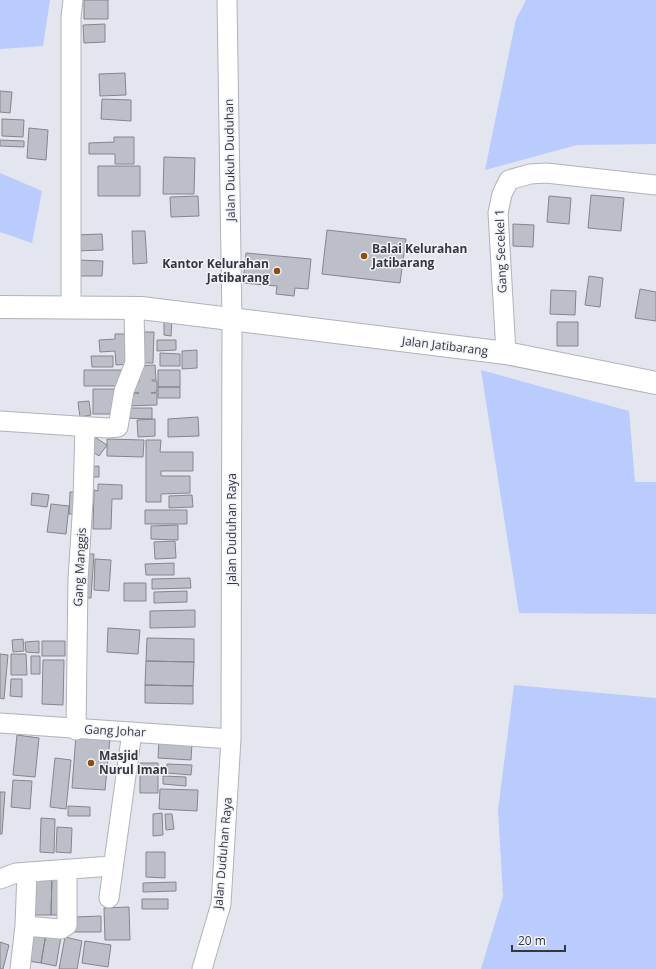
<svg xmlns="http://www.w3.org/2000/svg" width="656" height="969" viewBox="0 0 656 969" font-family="'Open Sans',sans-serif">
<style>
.green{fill:#bacbfd}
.building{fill:#bcbfc7;stroke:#84868d}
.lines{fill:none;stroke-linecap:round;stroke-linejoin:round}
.minor-casing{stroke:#b0b2ba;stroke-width:21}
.tertiary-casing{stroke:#b0b2ba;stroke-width:24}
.minor{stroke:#fff;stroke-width:19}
.tertiary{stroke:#fff;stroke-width:22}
.poi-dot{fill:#8b4f0d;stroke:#f1f3fb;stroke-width:1.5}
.labels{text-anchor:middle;stroke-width:3;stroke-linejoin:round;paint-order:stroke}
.street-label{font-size:12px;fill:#36373a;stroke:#f1f3fb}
.poi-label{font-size:12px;font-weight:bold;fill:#36373a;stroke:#f1f3fb;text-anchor:start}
</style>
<rect width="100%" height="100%" fill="#e3e6ee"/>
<path class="green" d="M0 0H50L43 46 0 49Z
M526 0H656V144L577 145 485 170 516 19Z
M0 173 42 191 32 243 0 232Z
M481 370 629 411 635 482H656V614L519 613Z
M514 685 656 698V969H481L503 896 498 810Z"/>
<path class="building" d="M84 0H108V19H84Z
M105 24V42L84 43 83 25Z
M125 73 126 95 100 96 99 74Z
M0 91 12 92 10 113 0 112Z
M102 99 131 100V121L101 119Z
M2 119 24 120 23 137 2 136Z
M29 128 48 130 46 160 27 158Z
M114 137H134V164H115V154H89V143L114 142Z
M0 140 24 141V147L0 146Z
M164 157 195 158 194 194H163Z
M98 166H140V196H98Z
M591 195 624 198 621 231 588 228Z
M198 196 199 216 171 217 170 197Z
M549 196 571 198 569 224 547 222Z
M513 224 534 225 533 247 513 246Z
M327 230 406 239 400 283 322 274Z
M132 231H145L147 263 133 264Z
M102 234 103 250 75 251 74 235Z
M246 253 311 259 308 289 295 288 294 296 276 294 277 286 243 283Z
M77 260 103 261 102 276H77Z
M589 276 603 278 600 307 585 305Z
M640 289 656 292V321L635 318Z
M551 290 576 291 575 315 550 314Z
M164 319 172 320 171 336 164 335Z
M557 322H578V346H557Z
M138 332H154L153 363H138Z
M115 334H129L130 364 116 365 115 351 100 352 99 340 115 339Z
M157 340H176V350L157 351Z
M197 350V368L182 369V351Z
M160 353 180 354V366H160Z
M91 356H113V367H92Z
M155 365 156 380H152V381H157V392L151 393H157V405L127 406 126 393H139H129V382H139V380H134L138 366Z
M84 370H123V386H84Z
M158 370H180V387H158Z
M158 387H180V398H158Z
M93 389H114V414H93Z
M89 401 91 415 80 417 78 402Z
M124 408H152V419L124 418Z
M198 417 199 436 168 437V419Z
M155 419V436L138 437 137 420Z
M93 436 107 445 99 456 85 447Z
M107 439 144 440 143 457 107 456Z
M146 440H161L160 452H193V471H161V476H190V493L161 494V502H146Z
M99 466V477H85V467Z
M98 484 122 485V499H112L111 529H93L94 490 98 491Z
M70 492H81V514H69Z
M32 493 49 495 47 507 31 505Z
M192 495 193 507 169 508V496Z
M51 504 69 506 66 534 47 532Z
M145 510H187V524H145Z
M178 525V540L151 539V526Z
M175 541 176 558 155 559 154 542Z
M82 554H94L91 598H79Z
M95 559 111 560 109 591 94 590Z
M174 563V575H146L145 564Z
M190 578 191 588 152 589V579Z
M124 583H146V601H124Z
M187 591V602L154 603V592Z
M195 610V627L150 628V611Z
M108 628 140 630 138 654 107 652Z
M147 638 194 639V662L146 661Z
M23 639 24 651 13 652 12 640Z
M39 641V653L26 652 25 642Z
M42 641H65V656H42Z
M0 654 8 655 4 699 0 698Z
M11 654H26L27 675H11Z
M31 656H40V674H31Z
M43 660H64L63 705 42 704Z
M146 661 194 662 193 686 145 685Z
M11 679H22V697L10 696Z
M145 685 193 686V704L145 703Z
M17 735 39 738 35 777 13 775Z
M76 735 110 738 105 790 72 788Z
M159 741 192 743 191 760 158 758Z
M55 758 71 760 66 809 50 807Z
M140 763H158V793H140Z
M167 764 192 765 191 775 167 773Z
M163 776 186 777V786L163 784Z
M13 780 32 781 30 809 11 807Z
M160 789 198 790 197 811 159 809Z
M0 792H5L2 834H0Z
M68 806 90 807V816H68Z
M162 813 163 835 153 836V814Z
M165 814H172L174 829 166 830Z
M41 818 55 819 54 853 40 852Z
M57 827 72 828 71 853 56 852Z
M146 852H165V878L146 877Z
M30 874 52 875 51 915H30Z
M52 875H66V915H51Z
M176 882V891L143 892V883Z
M142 899H168V909H142Z
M129 907 130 940H105L104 908Z
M101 916V932H75V917Z
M27 931 46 934 41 963 22 960Z
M46 934 61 937 56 966 41 963Z
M65 937 82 941 77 969H59Z
M85 941 111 945 108 967 82 963Z
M0 942 9 945 3 969H0Z"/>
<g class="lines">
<defs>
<path id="minor" d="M71 307V17L73 0
M506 353 498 213 502 194 509 180 530 174 546 173 656 185
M0 421 107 428 118 427 124 391 135 363 134 308
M0 723 231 739
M76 730 78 579 83 501 85 427
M0 879 16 873 112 866
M109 898 132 732
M25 926 27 872
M20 969 25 926 61 929 67 925V869
M202 969 221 904 231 739 232 320 227 0"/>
<path id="tertiary" d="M0 307 141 308 506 353 656 383"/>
</defs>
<use href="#minor" class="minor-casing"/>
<use href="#tertiary" class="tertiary-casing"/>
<use href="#minor" class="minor"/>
<use href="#tertiary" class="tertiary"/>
</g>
<g class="poi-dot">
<circle cx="364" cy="256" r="4"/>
<circle cx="277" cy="271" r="4"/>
<circle cx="91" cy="763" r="4"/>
</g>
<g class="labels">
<g class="street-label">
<text transform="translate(230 160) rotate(-91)" y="4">Jalan Dukuh Duduhan</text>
<text transform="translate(501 251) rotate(-92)" y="4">Gang Secekel 1</text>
<text transform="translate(445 346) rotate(7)" y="4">Jalan Jatibarang</text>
<text transform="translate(232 529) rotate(-90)" y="4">Jalan Duduhan Raya</text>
<text transform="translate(80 567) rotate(-87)" y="4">Gang Manggis</text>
<text transform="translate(115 731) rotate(3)" y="4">Gang Johar</text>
<text transform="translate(223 853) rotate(-85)" y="4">Jalan Duduhan Raya</text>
</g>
<g class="poi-label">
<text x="372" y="253">Balai Kelurahan<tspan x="372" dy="14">Jatibarang</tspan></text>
<text x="269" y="268" text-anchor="end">Kantor Kelurahan<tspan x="269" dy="14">Jatibarang</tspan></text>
<text x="99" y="760">Masjid<tspan x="99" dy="14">Nurul Iman</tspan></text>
</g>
</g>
<path d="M512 945v6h53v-6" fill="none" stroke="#36373a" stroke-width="2"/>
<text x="518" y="945" font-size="12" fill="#36373a" stroke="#f1f3fb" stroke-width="3" paint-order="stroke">20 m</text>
</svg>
